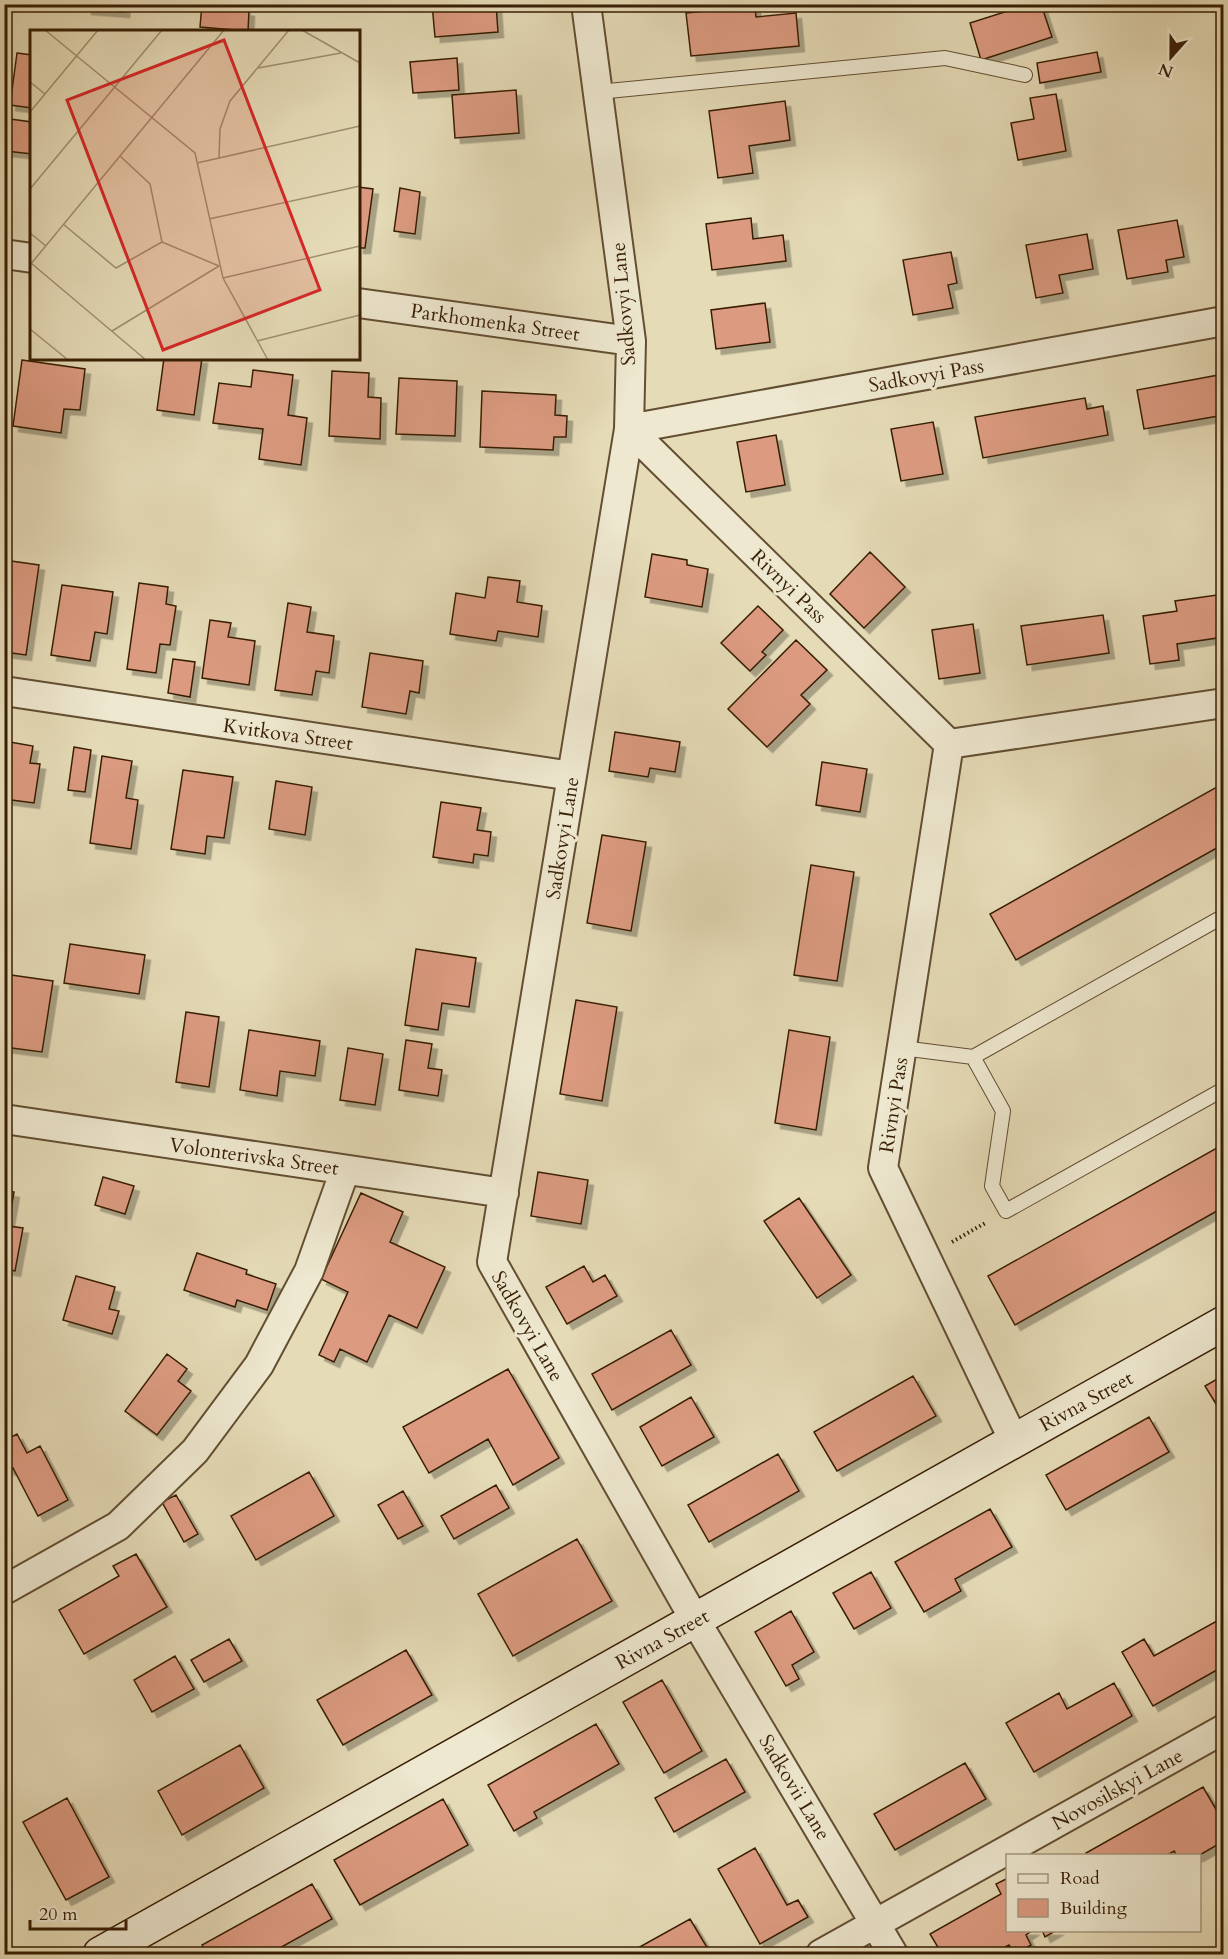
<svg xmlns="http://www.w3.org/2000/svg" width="1228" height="1959" viewBox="0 0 1228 1959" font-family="Cardo,serif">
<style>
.building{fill:#dc9b81;stroke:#381f05;stroke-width:1.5;filter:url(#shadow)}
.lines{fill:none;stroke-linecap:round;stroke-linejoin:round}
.lane-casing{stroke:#634e32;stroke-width:16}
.street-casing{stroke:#634e32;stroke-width:32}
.secondary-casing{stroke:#381f05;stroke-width:36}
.path{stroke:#381f05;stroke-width:4;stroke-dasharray:1.5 3;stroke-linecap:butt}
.lane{stroke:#eee8d0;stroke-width:14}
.street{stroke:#eee8d0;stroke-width:28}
.secondary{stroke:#eee8d0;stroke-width:33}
.labels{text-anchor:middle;stroke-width:6;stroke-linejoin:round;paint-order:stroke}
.street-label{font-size:20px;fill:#381f05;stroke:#eee8d0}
.inset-road{fill:none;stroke:#a09070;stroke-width:1.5}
.view{fill:#d62828;fill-opacity:0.15;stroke:#d62828;stroke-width:3}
.inset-edge{fill:none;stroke:#381f05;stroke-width:3}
</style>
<defs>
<filter id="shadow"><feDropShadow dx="5.5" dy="5.5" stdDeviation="0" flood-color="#0004"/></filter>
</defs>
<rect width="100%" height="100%" fill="#e5dbb7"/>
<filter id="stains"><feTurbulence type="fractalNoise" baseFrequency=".00333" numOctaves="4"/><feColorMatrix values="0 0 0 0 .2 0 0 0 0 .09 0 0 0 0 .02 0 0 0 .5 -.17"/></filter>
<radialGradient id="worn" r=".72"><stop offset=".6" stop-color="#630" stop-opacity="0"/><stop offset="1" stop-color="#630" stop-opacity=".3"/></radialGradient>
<path class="building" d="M86 4H125L124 12 86 9Z
M202 4H244V10L249 11 248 31 200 27Z
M432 4H496L498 32 435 37Z
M1030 4H1041L1052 37 981 60 970 23Z
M755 6 756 17 796 13 799 46 691 56 686 13Z
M1097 52 1101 72 1040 83 1037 63Z
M17 53 32 55V108L10 105Z
M457 58 459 90 413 93 410 62Z
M516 90 519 133 455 138 452 95Z
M1056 94 1066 151 1018 160 1011 123 1034 119 1030 98Z
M785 101 790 140 749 146 753 173 718 178 709 111Z
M10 119 32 122V154L6 151Z
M358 187 373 189 365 248H358Z
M400 188 420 192 415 234 394 231Z
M751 218 753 239 783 235 786 261 712 270 706 224Z
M1177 220 1184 257 1166 260 1168 272 1127 279 1118 230Z
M1087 234 1093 269 1059 275 1063 293 1036 298 1026 245Z
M951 252 957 283 948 285 953 308 913 315 903 260Z
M765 303 770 342 716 349 711 310Z
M164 358H202L194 415 157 410Z
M22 360 85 369 80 410 64 409 61 433 13 426Z
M253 370 293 375 288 415 307 418 301 465 259 459 263 429 213 423 219 383 251 387Z
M332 371 369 373 368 397 381 398 380 439 329 436Z
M1224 374V415L1144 429 1137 390Z
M399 378 457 381 455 436 396 434Z
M482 391 556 395 555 415 567 416 566 437H554L553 450 480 447Z
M1085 398 1087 409 1103 406 1108 435 983 458 975 417Z
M933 422 943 474 901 481 891 429Z
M776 435 785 485 746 492 737 442Z
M870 552 905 587 864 628 830 594Z
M652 554 687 560V565L708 569 702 607 645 597Z
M4 560 39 565 26 655 4 652Z
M488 577 520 581 517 602 542 606 538 637 498 631 496 641 450 634 456 593 485 598Z
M139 583 168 587 166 604 176 606 170 645 160 644 156 673 127 669Z
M62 585 113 592 107 634 95 632 90 661 51 655Z
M1224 594V637L1177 644 1179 660 1150 664 1143 616 1177 611 1175 601Z
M288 603 311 607 307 632 334 636 329 673 316 671 312 695 275 690Z
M758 606 783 630 762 652 766 655 750 671 721 643Z
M1103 615 1109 653 1027 665 1021 626Z
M210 620 231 623 228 637 255 641 249 685 202 678Z
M973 624 980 673 939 679 932 630Z
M796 640 827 670 801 695 810 704 767 747 728 709Z
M370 653 423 661 419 693 410 691 406 714 362 707Z
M173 659 195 662 190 697 168 693Z
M615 732 680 742 675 772 650 768 648 777 609 771Z
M4 741 33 746 30 763 40 764 34 803 4 799Z
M74 747 91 750 85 792 68 790Z
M102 756 132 761 126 798 138 800 131 849 90 843Z
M822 762 867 769 860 812 816 805Z
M183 770 233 777 224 838 207 836 205 854 171 849Z
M276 781 312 787 305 835 269 829Z
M1224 783V844L1016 960 990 914Z
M441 802 481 808 477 830 491 832 488 856 474 854 473 863 433 857Z
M602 835 646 842 631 931 587 923Z
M811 865 854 872 837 981 794 975Z
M70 944 145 955 139 994 64 983Z
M416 949 476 958 469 1007 442 1003 438 1030 405 1025Z
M4 974 53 981 42 1052 4 1047Z
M576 1000 617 1007 602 1101 560 1094Z
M186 1012 219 1017 209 1087 176 1082Z
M249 1030 320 1041 315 1076 280 1071 277 1096 240 1090Z
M789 1030 830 1037 816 1130 775 1123Z
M406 1040 432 1044 428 1068 442 1070 438 1096 399 1090Z
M348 1048 383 1054 375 1105 340 1100Z
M1224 1144V1207L1015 1325 988 1276Z
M538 1172 588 1180 581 1224 531 1216Z
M103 1177 134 1186 125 1214 95 1205Z
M4 1190 14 1192 8 1226 23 1228 15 1271 4 1269Z
M361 1193 403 1212 390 1242 445 1267 417 1328 389 1315 367 1362 340 1349 334 1362 319 1355 348 1292 321 1279Z
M799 1198 851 1275 817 1298 764 1221Z
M197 1253 247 1270 246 1274 276 1284 267 1310 237 1300 235 1307 184 1290Z
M584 1266 593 1282 605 1275 617 1296 567 1324 546 1287Z
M76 1276 115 1287 109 1309 119 1311 112 1334 63 1320Z
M671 1330 691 1365 612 1410 592 1374Z
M167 1354 187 1369 178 1381 191 1391 157 1435 125 1411Z
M508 1369 559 1458 513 1485 488 1439 429 1473 403 1427Z
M1224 1375V1417L1205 1386Z
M913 1376 936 1416 837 1471 814 1432Z
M691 1397 714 1437 662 1466 640 1427Z
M1149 1417 1169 1452 1066 1510 1046 1475Z
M17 1434 27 1453 40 1446 68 1500 38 1516 13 1468 9 1470 4 1461V1441Z
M778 1454 799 1491 709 1542 688 1505Z
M309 1472 334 1516 256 1560 231 1516Z
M496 1485 509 1508 454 1539 441 1516Z
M403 1491 423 1526 398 1539 378 1505Z
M176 1495 198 1534 184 1542 162 1502Z
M990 1509 1012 1547 955 1579 961 1591 924 1612 895 1562Z
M577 1539 612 1601 513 1656 478 1594Z
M136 1554 167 1607 84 1654 59 1610 119 1576 113 1566Z
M871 1572 891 1608 854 1629 833 1593Z
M791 1611 814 1652 792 1665 799 1679 786 1686 755 1632Z
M1224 1617V1666L1153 1706 1122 1652 1144 1639 1154 1656Z
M229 1639 242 1661 204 1682 191 1660Z
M406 1650 432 1695 343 1745 317 1700Z
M175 1656 194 1689 152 1712 134 1680Z
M662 1680 702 1751 664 1773 623 1702Z
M1114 1683 1132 1716 1034 1772 1006 1723 1059 1693 1067 1709Z
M596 1724 619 1764 534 1812 537 1818 514 1831 488 1785Z
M240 1745 264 1788 182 1835 158 1791Z
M726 1759 745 1792 674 1832 655 1798Z
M965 1763 986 1799 895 1850 874 1814Z
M1203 1787 1224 1823V1841L1198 1856H1177L1174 1851 1166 1856H1088L1086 1853Z
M67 1798 109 1877 66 1900 23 1822Z
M443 1799 468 1845 360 1905 334 1860Z
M755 1848 787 1905 798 1900 808 1917 760 1944 718 1869Z
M1008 1878V1930H1033L1026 1935 1031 1945 1015 1954 1009 1945 992 1954H942L930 1934 1001 1894 996 1884Z
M312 1884 332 1919 269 1954H207L202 1945Z
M690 1919 711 1954H627Z
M1042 1930H1057L1045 1937Z"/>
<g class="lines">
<defs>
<path id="lane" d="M598 92 945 58 1025 75
M902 1048 973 1057 1224 916
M973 1057 1003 1111 992 1186 1006 1211 1224 1089"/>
<path id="street" d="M586 4 631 341 629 429 492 1262 695 1620 893 1954
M4 254 32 258
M358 303 631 341
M629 429 1224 321
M629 429 949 744
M4 691 572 776
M949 744 883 1168 1014 1441
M949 744 1224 703
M4 1119 504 1193
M4 1590 118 1526 195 1451 259 1365 309 1271 345 1170
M821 1954 1224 1729"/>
<path id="secondary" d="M100 1954 1224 1323"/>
</defs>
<use href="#lane" class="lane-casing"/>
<use href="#street" class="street-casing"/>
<use href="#secondary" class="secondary-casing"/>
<path class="path" d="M144 32V31
M952 1242 987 1222"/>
<use href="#lane" class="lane"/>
<use href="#street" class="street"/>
<use href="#secondary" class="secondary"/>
</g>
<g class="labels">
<g class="street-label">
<text transform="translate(623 304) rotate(-95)" y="7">Sadkovyi Lane</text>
<text transform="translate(495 322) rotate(8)" y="7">Parkhomenka Street</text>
<text transform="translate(926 375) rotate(-10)" y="7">Sadkovyi Pass</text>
<text transform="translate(789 586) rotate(44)" y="7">Rivnyi Pass</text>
<text transform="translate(288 734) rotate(8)" y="7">Kvitkova Street</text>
<text transform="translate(562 838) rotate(-81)" y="7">Sadkovyi Lane</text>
<text transform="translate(893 1105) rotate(-81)" y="7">Rivnyi Pass</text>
<text transform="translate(254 1156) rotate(8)" y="7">Volonterivska Street</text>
<text transform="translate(528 1326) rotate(60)" y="7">Sadkovyi Lane</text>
<text transform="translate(1086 1401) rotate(-29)" y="7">Rivna Street</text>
<text transform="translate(662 1639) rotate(-29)" y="7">Rivna Street</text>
<text transform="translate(795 1787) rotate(59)" y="7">Sadkovii Lane</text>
<text transform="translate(1117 1789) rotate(-29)" y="7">Novosilskyi Lane</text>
</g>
</g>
<g transform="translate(30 30)">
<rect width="330" height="330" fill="#e5dbb7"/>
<path class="inset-road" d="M15 0 165 123 193 248 238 330M272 0 330 33M228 38 311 23M0 52 15 64M0 82 68 0M90 126 120 154 132 212M189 128 190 99 200 71 259 0M167 133 330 96M0 159 132 0M179 189 330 156M33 194 86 238 132 212M0 203 16 216M132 212 189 236M1 233 116 330M0 235 194 0M193 248 330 216M0 299 38 330M82 301 189 236M227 311 330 285"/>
<path class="view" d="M194 10 290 260 133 320 37 70Z"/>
<rect width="330" height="330" class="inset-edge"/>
</g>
<rect width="1228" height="1959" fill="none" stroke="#e5dbb7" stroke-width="24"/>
<rect x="6" y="6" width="1216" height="1947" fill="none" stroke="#381f05" stroke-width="3"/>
<rect x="12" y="12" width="1204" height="1935" fill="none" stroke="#381f05" stroke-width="1.5"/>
<rect x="1006" y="1854" width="195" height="78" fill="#eee8d0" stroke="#a5987f" stroke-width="1.5"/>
<rect x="1018" y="1874" width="30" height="9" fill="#eee8d0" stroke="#a5987f" stroke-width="1.5"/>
<text x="1060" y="1884" font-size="18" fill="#381f05">Road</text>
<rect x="1018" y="1899" width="30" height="18" fill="#dc9b81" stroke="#a5987f" stroke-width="1.5"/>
<text x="1060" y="1914" font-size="18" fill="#381f05">Building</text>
<g transform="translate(1171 57) rotate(201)" stroke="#eee8d0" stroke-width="4.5" paint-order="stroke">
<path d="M0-4.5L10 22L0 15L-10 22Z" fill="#381f05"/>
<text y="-9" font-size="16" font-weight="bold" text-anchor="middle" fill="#381f05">N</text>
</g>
<path d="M30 1920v9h96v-9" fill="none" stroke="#381f05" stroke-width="3"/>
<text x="39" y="1920" font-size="18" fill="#381f05" stroke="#eee8d0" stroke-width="4.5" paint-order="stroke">20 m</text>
<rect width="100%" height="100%" filter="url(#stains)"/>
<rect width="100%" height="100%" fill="url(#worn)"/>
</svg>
